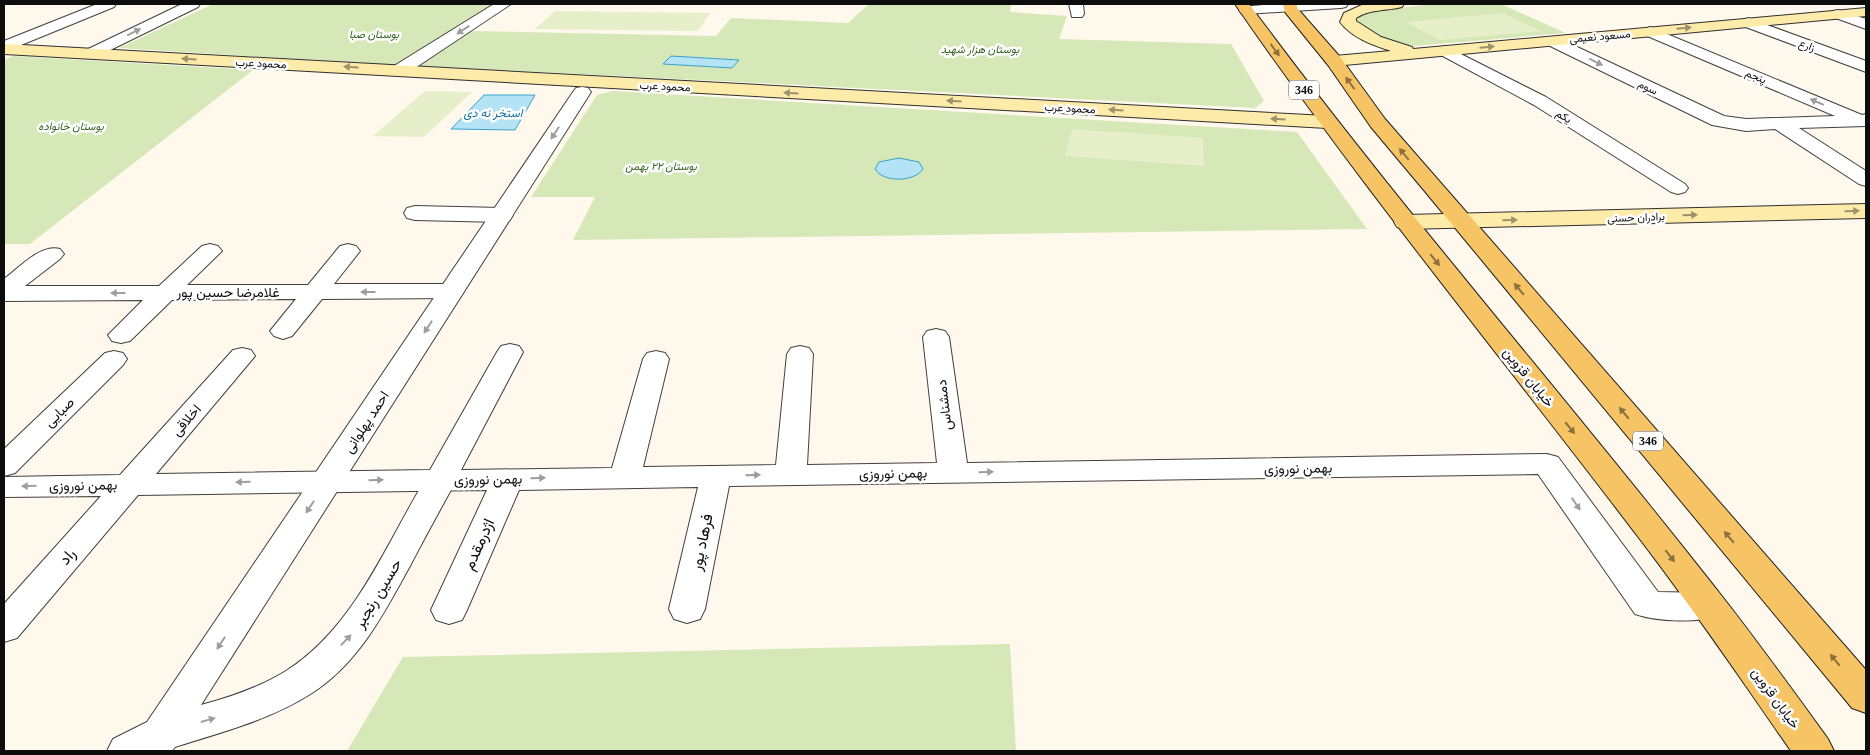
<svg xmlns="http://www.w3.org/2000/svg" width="1870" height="755" viewBox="0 0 1870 755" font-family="'Times New Roman',Vazirmatn,serif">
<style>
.green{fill:#d6e8b7}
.pitch{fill:#e6efc9}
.water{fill:#b3e3f5;stroke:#3ba1cb}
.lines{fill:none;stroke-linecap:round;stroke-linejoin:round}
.minor-casing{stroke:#404040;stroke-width:2}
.tertiary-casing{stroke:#404040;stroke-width:2}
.secondary-casing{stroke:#2f2f2f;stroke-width:2}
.primary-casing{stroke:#1e1e1e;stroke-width:2}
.minor{fill:#fff;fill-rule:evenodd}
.tertiary{fill:#fff;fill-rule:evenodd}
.secondary{fill:#fdeba9;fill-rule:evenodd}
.primary{fill:#f6c365;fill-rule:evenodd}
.oneway{fill:#9d926b}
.oneway2{fill:#9e9e9e}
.oneway3{fill:#8d713d}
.labels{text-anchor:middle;stroke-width:5;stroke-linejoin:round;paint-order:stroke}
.far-park-label{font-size:11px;font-style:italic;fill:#34631e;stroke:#fff}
.far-street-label{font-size:11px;fill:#0d0d0d;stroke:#fff}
.shield{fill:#fff;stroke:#565656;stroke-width:1}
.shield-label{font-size:12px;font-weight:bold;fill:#0d0d0d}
.far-water-label{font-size:12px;font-style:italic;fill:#18719c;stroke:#fff}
.street-label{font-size:14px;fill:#0d0d0d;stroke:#fff}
.near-street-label{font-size:16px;fill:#0d0d0d;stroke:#fff}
</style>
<rect width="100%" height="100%" fill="#fff9ed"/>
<path class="green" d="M213 4H497L397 65 119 48Z
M869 4H1011L1010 12 1067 16 1059 39 1231 44 1264 101 1255 108 419 66 472 31 716 36 731 18 848 23Z
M1433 4H1501L1566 33 1415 46C1389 44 1379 39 1357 25L1354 17 1364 12Z
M13 56 253 70 30 244H4V60Z
M613 91 1297 132 1367 229 573 240 595 197H531L597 95Z
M1010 644 1016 751H347L403 657Z"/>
<path class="pitch" d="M555 11 710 13 698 31 535 29Z
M1503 13 1541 31 1439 40 1406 22Z
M425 91 472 92 424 137 373 136Z
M1072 129 1203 138 1204 166 1065 156Z"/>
<path class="water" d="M671 56 739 60 732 68 663 64Z
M484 95H535L515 130 451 129Z
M899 158 919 162 923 169C915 182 883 183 875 169L879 162Z"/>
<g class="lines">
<defs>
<path id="minor" d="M97 4H116L114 7 4 52V41Z
M182 4H200L198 7 96 57H84L82 54 84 51Z
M494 4H511L406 74H394L392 70 394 66Z
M1069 4H1083L1084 14 1082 17H1072Z
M1838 10 1866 19V29L1833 17 1831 14 1833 11Z
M1748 18 1866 61V72L1743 26 1740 23 1743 20Z
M1650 27 1862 115 1866 114V126L1799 128 1866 171V186L1859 184 1775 129 1746 131 1712 125 1546 44 1544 41 1546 38H1558L1724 116 1746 119 1835 116 1645 35 1642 32 1645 29Z
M1445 46 1546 97 1685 184 1688 188 1685 192 1678 194 1671 192 1534 105 1439 54 1437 51 1439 48Z
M415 206 502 208 510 210 513 215 510 220 502 222 415 220 407 218 404 213 407 208Z
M210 244 218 246 222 251 187 285H308L340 246 348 244 356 246 360 251 334 284H452L461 286 464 291 461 296 452 298 322 299 292 336 283 339 274 336 270 331 296 299 172 300 130 341 121 343 112 341 108 335 143 300 4 301V279C19 268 40 244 60 249L64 254 60 259 25 286H159L202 246Z
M936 329 945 331 949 337 967 463 1547 454 1558 457 1658 592 1709 593 1722 597 1727 606 1722 615C1699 623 1658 622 1635 614L1538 474 729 486 705 609 700 619 687 623 674 619 669 609 698 487 519 490 467 610 462 620 449 624 436 620 431 610 487 490 138 495 17 638 4 642V604L101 496 4 497V477L120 475 233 350 242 348 251 350 255 356 156 474 430 470 497 352 501 346 510 344 519 346 523 352 461 470 612 468 643 359 647 353 656 351 665 353 669 359 643 467 776 465 787 354 791 348 800 346 809 348 813 354 807 465 937 463 923 337 927 331Z
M114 351 123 353 127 359 123 365 15 473 4 476V449L105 353Z"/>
<path id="tertiary" d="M1275 4H1348L1346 7 1341 8 1246 14 1241 13 1239 10 1241 7Z
M582 87 588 88 591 92 201 705C231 697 260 687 286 671 357 626 387 540 430 472L441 469 452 472 457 479C441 508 425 537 410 566 384 613 359 663 312 693 270 720 222 732 175 747L172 751H107L113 739 147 722 573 92 576 88Z"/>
<path id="secondary" d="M1364 4H1404L1402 7C1386 11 1370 9 1356 18V21L1381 37 1412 47 1413 49 1866 8V16L1334 66 1328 65 1326 61 1328 57 1334 56 1391 51C1373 45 1352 38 1340 22L1344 13Z
M4 44 1327 116 1334 118 1336 122 1334 126 1327 128 4 54Z
M1866 204V218L1405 229 1397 227 1394 222 1397 217 1405 215Z"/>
<path id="primary" d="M1235 4H1249C1399 207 1566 397 1721 595 1758 642 1793 691 1828 739L1834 751H1791C1741 679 1692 607 1639 538 1504 360 1362 188 1235 4Z
M1283 4H1297V8L1340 57 1385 119 1866 670V713L1852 708 1423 189 1371 127 1328 65 1285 12Z"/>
</defs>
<use href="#minor" class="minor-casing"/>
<use href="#tertiary" class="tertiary-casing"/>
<use href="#secondary" class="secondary-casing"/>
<use href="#primary" class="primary-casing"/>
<use href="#minor" class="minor"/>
<use href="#tertiary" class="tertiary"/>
<use href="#secondary" class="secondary"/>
<use href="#primary" class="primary"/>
</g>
<defs><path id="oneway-solid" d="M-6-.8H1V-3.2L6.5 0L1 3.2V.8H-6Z" transform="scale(1.25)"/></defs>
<g class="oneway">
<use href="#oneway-solid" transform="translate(1684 28) rotate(-5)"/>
<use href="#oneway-solid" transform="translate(1487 47) rotate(-5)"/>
<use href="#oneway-solid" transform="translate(189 59) rotate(-177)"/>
<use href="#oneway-solid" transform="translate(351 67) rotate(-177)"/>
<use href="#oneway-solid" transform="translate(791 93) rotate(-177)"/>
<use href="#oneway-solid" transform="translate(954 101) rotate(-177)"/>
<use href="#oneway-solid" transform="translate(1116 110) rotate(-177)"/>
<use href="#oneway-solid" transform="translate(1278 119) rotate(-177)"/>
<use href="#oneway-solid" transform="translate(1852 211) rotate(-2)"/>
<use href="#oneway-solid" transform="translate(1690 215) rotate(-2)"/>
<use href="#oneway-solid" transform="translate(1510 220) rotate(-2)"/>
</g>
<g class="oneway2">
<use href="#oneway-solid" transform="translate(463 30) rotate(147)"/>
<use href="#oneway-solid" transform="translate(134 32) rotate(-26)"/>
<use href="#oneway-solid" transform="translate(1596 62) rotate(26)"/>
<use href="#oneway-solid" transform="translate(1817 102) rotate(-157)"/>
<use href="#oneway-solid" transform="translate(555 133) rotate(123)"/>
<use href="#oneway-solid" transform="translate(368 292) rotate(180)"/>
<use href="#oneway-solid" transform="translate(118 293) rotate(180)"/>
<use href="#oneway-solid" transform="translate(428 327) rotate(123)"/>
<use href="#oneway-solid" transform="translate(986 472) rotate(-1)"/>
<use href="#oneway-solid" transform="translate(753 475) rotate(-1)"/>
<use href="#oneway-solid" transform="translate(538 478) rotate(-1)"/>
<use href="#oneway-solid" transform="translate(376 480) rotate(-1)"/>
<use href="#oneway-solid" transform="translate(243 482) rotate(179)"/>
<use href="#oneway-solid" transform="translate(29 486) rotate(179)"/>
<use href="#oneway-solid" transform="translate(1576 504) rotate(55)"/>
<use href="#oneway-solid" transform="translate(310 507) rotate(123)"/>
<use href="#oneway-solid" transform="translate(346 640) rotate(-46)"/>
<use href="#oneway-solid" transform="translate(221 643) rotate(123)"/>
<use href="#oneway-solid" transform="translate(208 720) rotate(-16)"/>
</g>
<g class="oneway3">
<use href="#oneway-solid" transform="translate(1275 50) rotate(54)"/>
<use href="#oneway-solid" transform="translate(1350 83) rotate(-126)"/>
<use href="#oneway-solid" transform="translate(1404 154) rotate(-129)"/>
<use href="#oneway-solid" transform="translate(1435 260) rotate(51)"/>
<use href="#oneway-solid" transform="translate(1519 289) rotate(-130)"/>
<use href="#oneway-solid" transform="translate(1624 413) rotate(-130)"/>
<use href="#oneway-solid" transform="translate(1570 428) rotate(51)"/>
<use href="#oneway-solid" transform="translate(1729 537) rotate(-130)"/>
<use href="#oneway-solid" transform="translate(1670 556) rotate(52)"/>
<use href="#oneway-solid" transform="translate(1835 660) rotate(-130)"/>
</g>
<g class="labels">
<g class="far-park-label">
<text x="374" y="38">بوستان صبا</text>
<text x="980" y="53">بوستان هزار شهید</text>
<text x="71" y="130">بوستان خانواده</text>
<text x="661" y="170">بوستان ۲۲ بهمن</text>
</g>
<g class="far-street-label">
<text transform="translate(1600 36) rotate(-5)" y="4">مسعود نعیمی</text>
<text transform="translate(1807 45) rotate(20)" y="4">زارع</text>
<text transform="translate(261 63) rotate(3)" y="4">محمود عرب</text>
<text transform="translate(1756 76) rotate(23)" y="4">پنجم</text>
<text transform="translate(665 86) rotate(3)" y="4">محمود عرب</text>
<text transform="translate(1648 87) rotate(26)" y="4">سوم</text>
<text transform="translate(1070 108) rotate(3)" y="4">محمود عرب</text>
<text transform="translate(1564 116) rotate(32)" y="4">یکم</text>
<text transform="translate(1636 217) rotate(-2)" y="4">برادران حسنی</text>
</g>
<g class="shield">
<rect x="1289" y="80.5" width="30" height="19" rx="4"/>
<rect x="1633" y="431.5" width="30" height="19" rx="4"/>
</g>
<g class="shield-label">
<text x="1304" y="94">346</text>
<text x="1648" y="445">346</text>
</g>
<g class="far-water-label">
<text x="493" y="117">استخر نه دی</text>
</g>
<g class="street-label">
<text x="228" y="297">غلامرضا حسین پور</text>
<text transform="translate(1529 377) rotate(51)" y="5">خیابان قزوین</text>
<text transform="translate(944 405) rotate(-97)" y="5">دمشناس</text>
<text transform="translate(59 412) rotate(-44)" y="5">صبایی</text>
<text transform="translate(186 420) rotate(-49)" y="5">اخلاقی</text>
<text transform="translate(366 422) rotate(-57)" y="5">احمد پهلوانی</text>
<text transform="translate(1298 468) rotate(-1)" y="5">بهمن نوروزی</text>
<text transform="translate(893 473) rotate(-1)" y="5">بهمن نوروزی</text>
<text transform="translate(488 479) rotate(-1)" y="5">بهمن نوروزی</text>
<text transform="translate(83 485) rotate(-1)" y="5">بهمن نوروزی</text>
<text transform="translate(1776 698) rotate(54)" y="5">خیابان قزوین</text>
</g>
<g class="near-street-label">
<text transform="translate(701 542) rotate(-78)" y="6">فرهاد پور</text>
<text transform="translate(478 544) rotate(-66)" y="6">اژدرمقدم</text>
<text transform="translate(67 556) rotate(-49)" y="6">راد</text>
<text transform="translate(377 593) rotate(-59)" y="6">حسین رنجبر</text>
</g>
</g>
<rect width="1870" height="755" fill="none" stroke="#0d0d0d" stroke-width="10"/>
</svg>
